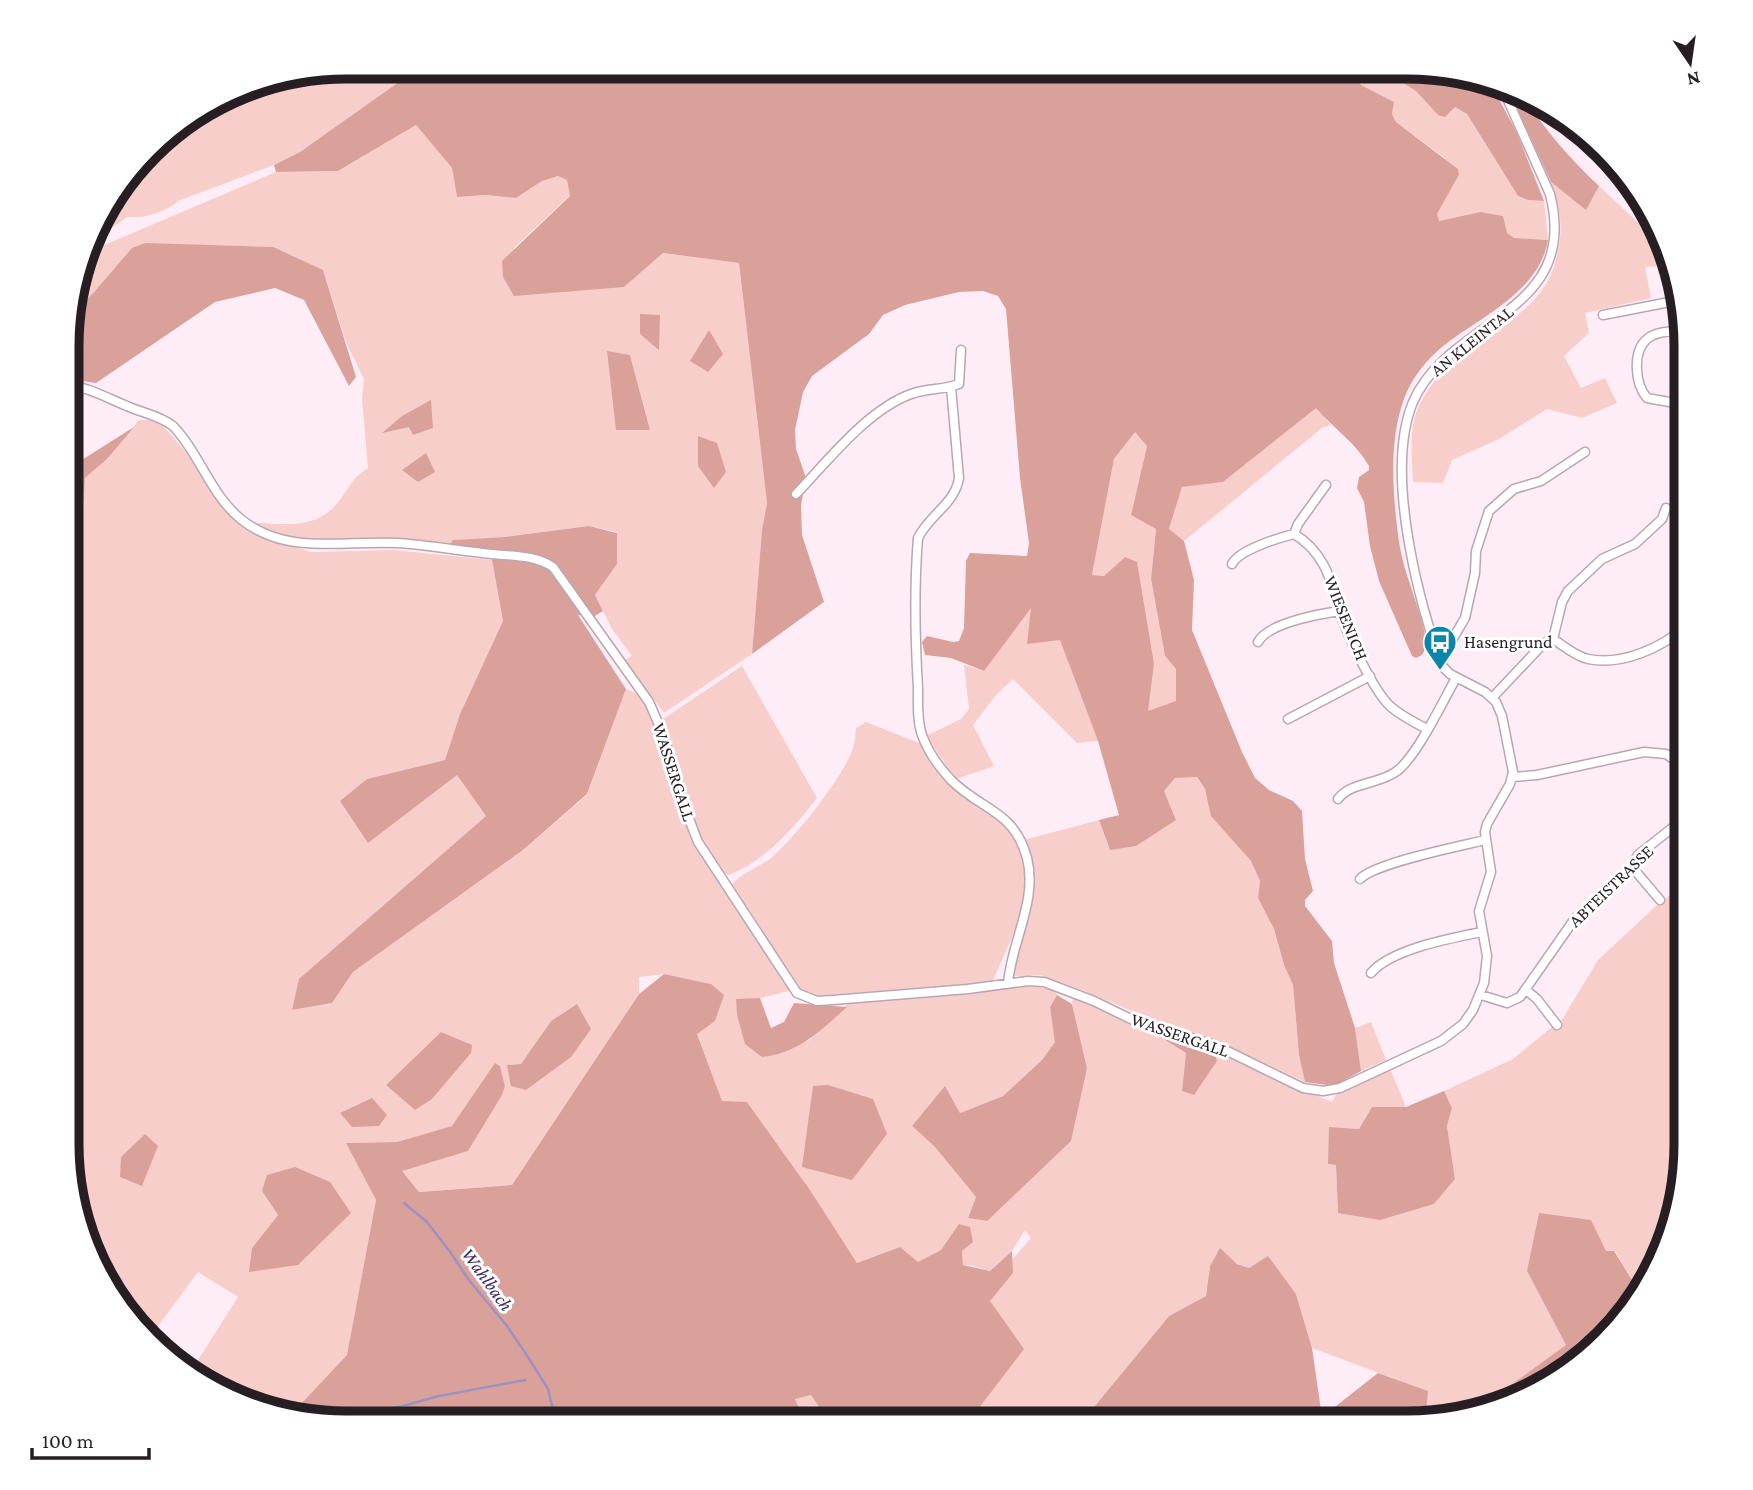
<svg xmlns="http://www.w3.org/2000/svg" width="1753" height="1490" viewBox="0 0 1753 1490" font-family="'Crimson Pro',serif">
<style>
.green{fill:#f7ceca;fill-rule:evenodd}
.forest{fill:#daa19b;fill-rule:evenodd}
.lines{fill:none;stroke-linecap:round;stroke-linejoin:round}
.stream{stroke:#9b92c1;stroke-width:2.5}
.street-casing{stroke:#baa6b2;stroke-width:11}
.street{stroke:#fff;stroke-width:8}
.labels{text-anchor:middle;stroke-width:6;stroke-linejoin:round;paint-order:stroke}
.street-label{font-size:18px;fill:#261e23;stroke:#fff}
.poi-label{font-size:18px;fill:#261e23;stroke:#fff;text-anchor:start}
.water-label{font-size:19px;font-style:italic;fill:#3a2964;stroke:#fff}
.rim{fill:none;stroke:#261e23;stroke-width:9}
</style>
<rect width="100%" height="100%" fill="#feedf7"/>
<path class="green" d="M345 67H420L300 152 274 165 178 201C167 212 142 219 127 217L91 243 104 206 162 135 255 81Z
M577 67H716L700 72 620 82 577 74Z
M1349 67H1377L1416 91 1438 115 1455 107 1467 114 1518 196 1528 200 1544 201 1548 240 1514 238 1480 212 1439 221 1436 219 1437 214 1459 175 1445 158 1396 122 1392 114 1394 102 1361 85 1357 73Z
M416 125 452 168 457 197 486 195 516 198 542 181 558 176 567 180 570 195 513 249 624 287 663 253 739 263 767 503 762 530 752 654 664 713 625 660 632 656 612 629 595 595 617 564V532L589 526 504 537 453 540 449 546 367 538 331 542 291 538 258 527 256 523C292 524 319 530 342 497 353 482 351 480 368 468L362 399 364 379 346 342 323 270 95 291 69 318V308L88 252 276 172 338 171ZM607 352 630 355 650 430Z
M1551 182 1586 209 1599 186 1665 248 1668 266 1645 267 1651 298 1585 313 1589 333 1564 356 1581 388 1605 378 1617 403 1582 418 1547 409 1499 439 1452 460 1443 483 1413 482C1412 457 1408 427 1420 404 1429 387 1441 370 1456 358 1494 328 1543 311 1556 260 1564 229 1561 212 1551 182Z
M1316 407 1331 425 1322 428 1184 541 1169 530 1182 487 1223 482Z
M139 420H158L189 456 225 510 255 534 311 552 394 550 492 560 503 621 460 714 445 760 367 779 457 774 486 816 300 979 292 1010 332 1003 353 972 523 850 587 795 626 689 641 695 648 706 661 740 690 834 789 991 760 998 737 1000 745 1044 808 1041 849 1003 1028 985 1054 990 1057 995 1050 1007 1056 1041 1042 1060 1003 1096 960 1113 945 1087 912 1126 935 1147 976 1197 968 1218 987 1221 1087 1068 1072 1004 1073 997 1157 1035 1186 1053 1182 1090 1217 1061 1215 1052 1332 1102 1336 1095 1390 1069 1406 1107H1372L1359 1129 1329 1127V1164L1336 1165 1338 1213 1415 1208 1434 1204 1455 1179 1447 1126 1452 1108 1444 1091 1513 1059 1563 1018 1598 960 1658 904 1686 883V1145L1665 1252 1639 1291 1615 1251 1527 1271 1567 1345 1475 1411 1426 1423 1427 1391 1312 1348 1296 1294 1267 1257 1249 1268 1237 1264 1220 1249 1210 1266 1206 1296 1169 1316 1085 1418 1083 1423H926L934 1419 969 1421 990 1301 1012 1273V1260L1031 1238 1025 1230 1012 1251 990 1271 970 1265H963L962 1251 941 1250 917 1263 900 1247 857 1263 810 1190 747 1102H722L697 1033 715 1021 711 984 664 974 639 977V994L512 1185 419 1192 401 1170 502 1095 505 1086 500 1066 452 1126 397 1142 346 1143 376 1200 347 1356 300 1405 299 1414 238 1402 191 1371 238 1297 198 1272 147 1341 88 1252 67 1163 69 511 83 509 85 478 107 459ZM577 1004 533 1083 526 1090 508 1065 521 1064 551 1021ZM441 1032 416 1110 386 1085ZM813 1087 851 1180 811 1109ZM262 1191 351 1212 252 1248 278 1215Z
M1135 431 1147 446 1131 515 1156 529 1151 579 1165 656 1176 669V701L1147 712 1154 664 1125 557 1104 576 1092 575 1114 459Z
M1031 606 1060 639 1098 741 1077 743 1013 679 996 695 973 725 994 766 956 779 926 736 961 719 969 709 964 665 984 671Z
M742 666 817 798C793 829 766 860 729 875L722 873C688 827 678 773 663 719Z
M866 722 922 744 942 777 959 793 1010 828 1020 847 1027 884 1022 914 992 983 813 996 797 989 753 923 732 885C737 875 761 866 771 858 794 839 848 772 854 744 856 739 855 733 856 728Z
M1196 777 1205 789 1212 816 1251 861 1260 881 1258 898 1274 929 1284 965 1293 985 1299 1055 1305 1082 1211 1038 1170 1027 1077 988 1040 975 1013 976C1025 924 1039 894 1024 840L1099 820 1109 848 1176 820 1164 791 1175 778Z
M1371 1022 1386 1060 1361 1071 1355 1028Z
M811 1395 830 1423H806L795 1399Z"/>
<path class="forest" d="M420 67H577V74L620 82 700 72 716 67H1349L1357 73 1361 85 1394 102 1392 114 1396 122 1458 169 1459 175 1437 214 1439 221 1480 212 1503 216 1507 233 1514 238 1548 240C1539 293 1479 317 1442 347 1426 360 1411 379 1404 399 1388 442 1393 497 1399 542 1404 576 1421 608 1426 640 1427 646 1425 650 1422 655L1416 658 1412 656 1379 581 1370 546 1364 502 1357 488 1359 477 1369 470V466C1356 443 1333 428 1316 408L1223 482 1182 487 1169 529 1184 541 1194 580 1192 630 1242 752 1255 778 1269 790 1293 801 1302 811 1305 859 1313 891 1305 900V906L1332 941 1334 963 1355 1028 1361 1071 1334 1086 1305 1082 1299 1055 1293 985 1284 965 1274 929 1258 898 1260 881 1251 861 1211 816 1205 789 1197 777 1175 778 1164 791 1176 820 1136 846 1110 850 1099 820 1119 815 1098 741 1060 640 1027 644 1031 608 984 671 951 658 925 655 922 642 927 636 953 642 959 641 964 628 966 561 970 553 1027 556 1029 543 1020 478 1006 309 998 296 983 291 959 292 905 305 883 315 869 334 812 376 803 392 795 430 796 449 806 478 801 505 802 535 824 602 752 654 762 530 767 503 739 263 663 253 624 287 514 296 503 277 502 261 570 196 567 180 558 176 542 181 516 198 486 195 457 197 452 168 416 125 338 171 276 172 274 165 300 152ZM1135 432 1147 446 1131 515 1156 529 1151 579 1165 656 1176 669V701L1148 711 1154 664 1137 562 1125 557 1104 576 1092 575 1114 459Z
M1377 67H1426L1491 84 1517 133 1544 201 1528 200 1518 196 1467 114 1455 107 1445 117 1438 115 1416 91Z
M1508 89 1520 92C1543 127 1568 157 1599 186L1586 210 1551 182Z
M146 243 273 247 323 270 356 377 349 386 304 300 275 288 215 302 96 383 69 379V318L95 291 132 248Z
M640 314 660 315 659 350 640 334Z
M709 330 723 354 708 372 690 361Z
M607 351 630 355 650 430H616Z
M431 400 433 428 413 435 409 427 382 433 402 416Z
M134 427 107 459 85 478 83 509 69 511V468Z
M698 436 717 443 726 472 714 488 698 466Z
M426 453 435 472 418 482 402 470Z
M589 526 617 533V564L595 595 603 611 593 617 578 615 626 689 587 794 523 850 353 972 332 1003 292 1010 299 979 486 816 457 775 368 843 340 801 367 779 445 760 460 714 503 621 492 560 497 551 449 546 453 540 504 537Z
M664 974 711 984 724 995 715 1021 697 1034 722 1101 747 1102 810 1190 857 1263 900 1247 918 1262 941 1250 959 1224 970 1227 973 1242 962 1251 963 1265 990 1271 1012 1251 1013 1273 990 1301 1024 1349 969 1421 934 1419 926 1423H830L811 1395 795 1399 806 1423H345L299 1414 300 1405 347 1355 376 1200 346 1143 397 1142 452 1126 495 1063 500 1066 505 1086 502 1095 468 1151 402 1171 419 1192 512 1185 639 994Z
M1057 995 1072 1004 1087 1068 1071 1141 987 1221 968 1218 976 1197 935 1147 912 1126 945 1086 960 1113 1003 1096 1042 1060 1055 1042 1050 1007Z
M760 998 771 1028 784 1022 794 1003 847 1007C820 1031 799 1053 762 1057L745 1044 737 1015 736 999Z
M577 1004 591 1029 571 1057 526 1090 511 1086 507 1065 521 1064 551 1021Z
M441 1032 472 1045 471 1053 432 1099 415 1110 386 1085Z
M1157 1035 1215 1052 1217 1061 1194 1095 1182 1091 1186 1053Z
M828 1085 873 1099 887 1134 852 1180 802 1167 813 1086Z
M1444 1091 1452 1108 1447 1126 1455 1179 1434 1204 1380 1220 1338 1213 1336 1165 1328 1164 1329 1127 1359 1129 1372 1107H1406Z
M372 1098 387 1115 379 1126 352 1127 340 1113Z
M145 1134 158 1146 142 1186 120 1177 121 1157Z
M295 1167 330 1182 351 1213 298 1265 249 1272 252 1248 278 1215 262 1191 267 1175Z
M1539 1213 1591 1220 1606 1251H1614L1639 1291 1605 1342 1515 1402 1475 1411 1566 1345 1527 1271Z
M1220 1248 1237 1264 1249 1268 1268 1256 1296 1294 1312 1348 1322 1417 1378 1373 1428 1391 1425 1423H1083L1085 1418 1169 1316 1206 1296 1210 1266Z"/>
<g class="lines">
<path class="stream" d="M404 1203 427 1222 451 1253 468 1279 507 1326 526 1354 548 1389 553 1410 552 1423
M360 1423 381 1412 439 1396 525 1380"/>
<defs>
<path id="street" d="M1603 315 1680 300
M1686 330C1674 331 1656 331 1647 339 1632 352 1635 384 1647 398L1686 405
M69 385C90 388 107 398 127 406 142 413 159 415 173 426 200 454 211 496 242 520 288 556 344 540 397 543 429 545 460 551 492 554 513 556 535 555 553 567L649 702 664 736 680 796 698 842 797 993 817 1001 833 1000 968 989 1028 981 1044 982 1094 1001 1137 1022 1215 1045 1303 1088 1323 1091 1340 1088 1441 1041 1463 1024 1473 1010 1484 983 1487 956 1479 911 1491 872 1485 832 1487 824 1510 784 1513 772 1502 716 1496 702 1485 692 1450 674 1443 667 1439 658C1416 591 1385 469 1413 402 1450 317 1581 315 1550 194L1502 87
M951 387 959 478C955 504 929 515 918 538 914 587 915 638 918 688 918 703 917 721 922 735 928 752 939 767 951 780 982 811 1014 810 1027 858 1038 901 1011 942 1008 984
M796 494C828 461 867 410 911 394 927 388 944 390 959 384L961 350
M1294 534 1298 524 1326 485
M1232 564C1239 550 1278 538 1294 534 1328 554 1332 587 1343 621 1351 642 1374 691 1390 706 1401 716 1414 722 1427 729
M1553 639 1562 602 1568 591 1602 559 1635 544 1662 519 1666 508
M1553 639C1564 646 1575 656 1588 659 1621 666 1662 648 1686 626
M1258 642C1268 623 1319 614 1340 611
M1436 650 1452 640 1465 618 1475 573 1476 551 1489 511 1514 489 1541 481 1585 452
M1492 698 1543 644 1553 639
M1288 719 1370 676
M1513 777 1537 775 1644 752 1666 754 1686 768
M1338 799C1350 782 1381 784 1397 771 1417 756 1443 701 1456 678
M1632 867 1660 900
M1360 879C1375 863 1460 846 1485 840
M1371 973C1391 949 1452 938 1482 932
M1526 990 1537 999 1557 1025
M1481 995 1507 1003 1520 997 1576 917 1632 867 1638 855 1686 817"/>
</defs>
<use href="#street" class="street-casing"/>
<use href="#street" class="street"/>
</g>
<defs>
<symbol id="bus-pin" viewBox="-11 -11 22 30"><path d="M0 17L-7.5 6A9.5 9.5 0 1 1 7.5 6Z" fill="#0b86aa" stroke="#fff"/><path d="M-5-6H5V4H4V6H2V4H-2V6H-4V4H-5ZM-3.5-4V0h7V-4ZM-3.5 1.2v1.5H-2V1.2ZM2 1.2v1.5H3.5V1.2Z" fill="#fff"/></symbol>
</defs>
<g fill-rule="evenodd">
<use href="#bus-pin" x="1421" y="623" width="38" height="52"/>
</g>
<g class="labels">
<g class="street-label">
<text transform="translate(1472 341) rotate(-39)" y="6">AN KLEINTAL</text>
<text transform="translate(1346 618) rotate(68)" y="6">WIESENICH</text>
<text transform="translate(674 772) rotate(72)" y="6">WASSERGALL</text>
<text transform="translate(1611 886) rotate(-44)" y="6">ABTEISTRASSE</text>
<text transform="translate(1180 1035) rotate(19)" y="6">WASSERGALL</text>
</g>
<g class="poi-label">
<text x="1464" y="648">Hasengrund</text>
</g>
<g class="water-label">
<text transform="translate(488 1279) rotate(54)" y="7">Wahlbach</text>
</g>
</g>
<path d="M0 0H1753V1490H0ZM346 79H1407A267 267 0 0 1 1674 346V1144A267 267 0 0 1 1407 1411H346A267 267 0 0 1 79 1144V346A267 267 0 0 1 346 79Z" fill="#fff" fill-rule="evenodd"/>
<path class="rim" d="M346 79H1407A267 267 0 0 1 1674 346V1144A267 267 0 0 1 1407 1411H346A267 267 0 0 1 79 1144V346A267 267 0 0 1 346 79Z"/>
<g transform="translate(1690 63) rotate(167)" stroke="#ffffff" stroke-width="5" paint-order="stroke">
<path d="M0-5L12 26L0 18L-12 26Z" fill="#261e23"/>
<text y="-10" font-size="19" font-weight="bold" text-anchor="middle" fill="#261e23">N</text>
</g>
<path d="M32 1448v10h117v-10" fill="none" stroke="#261e23" stroke-width="3.5"/>
<text x="42" y="1448" font-size="21" fill="#261e23" stroke="#ffffff" stroke-width="5" paint-order="stroke">100 m</text>
</svg>
